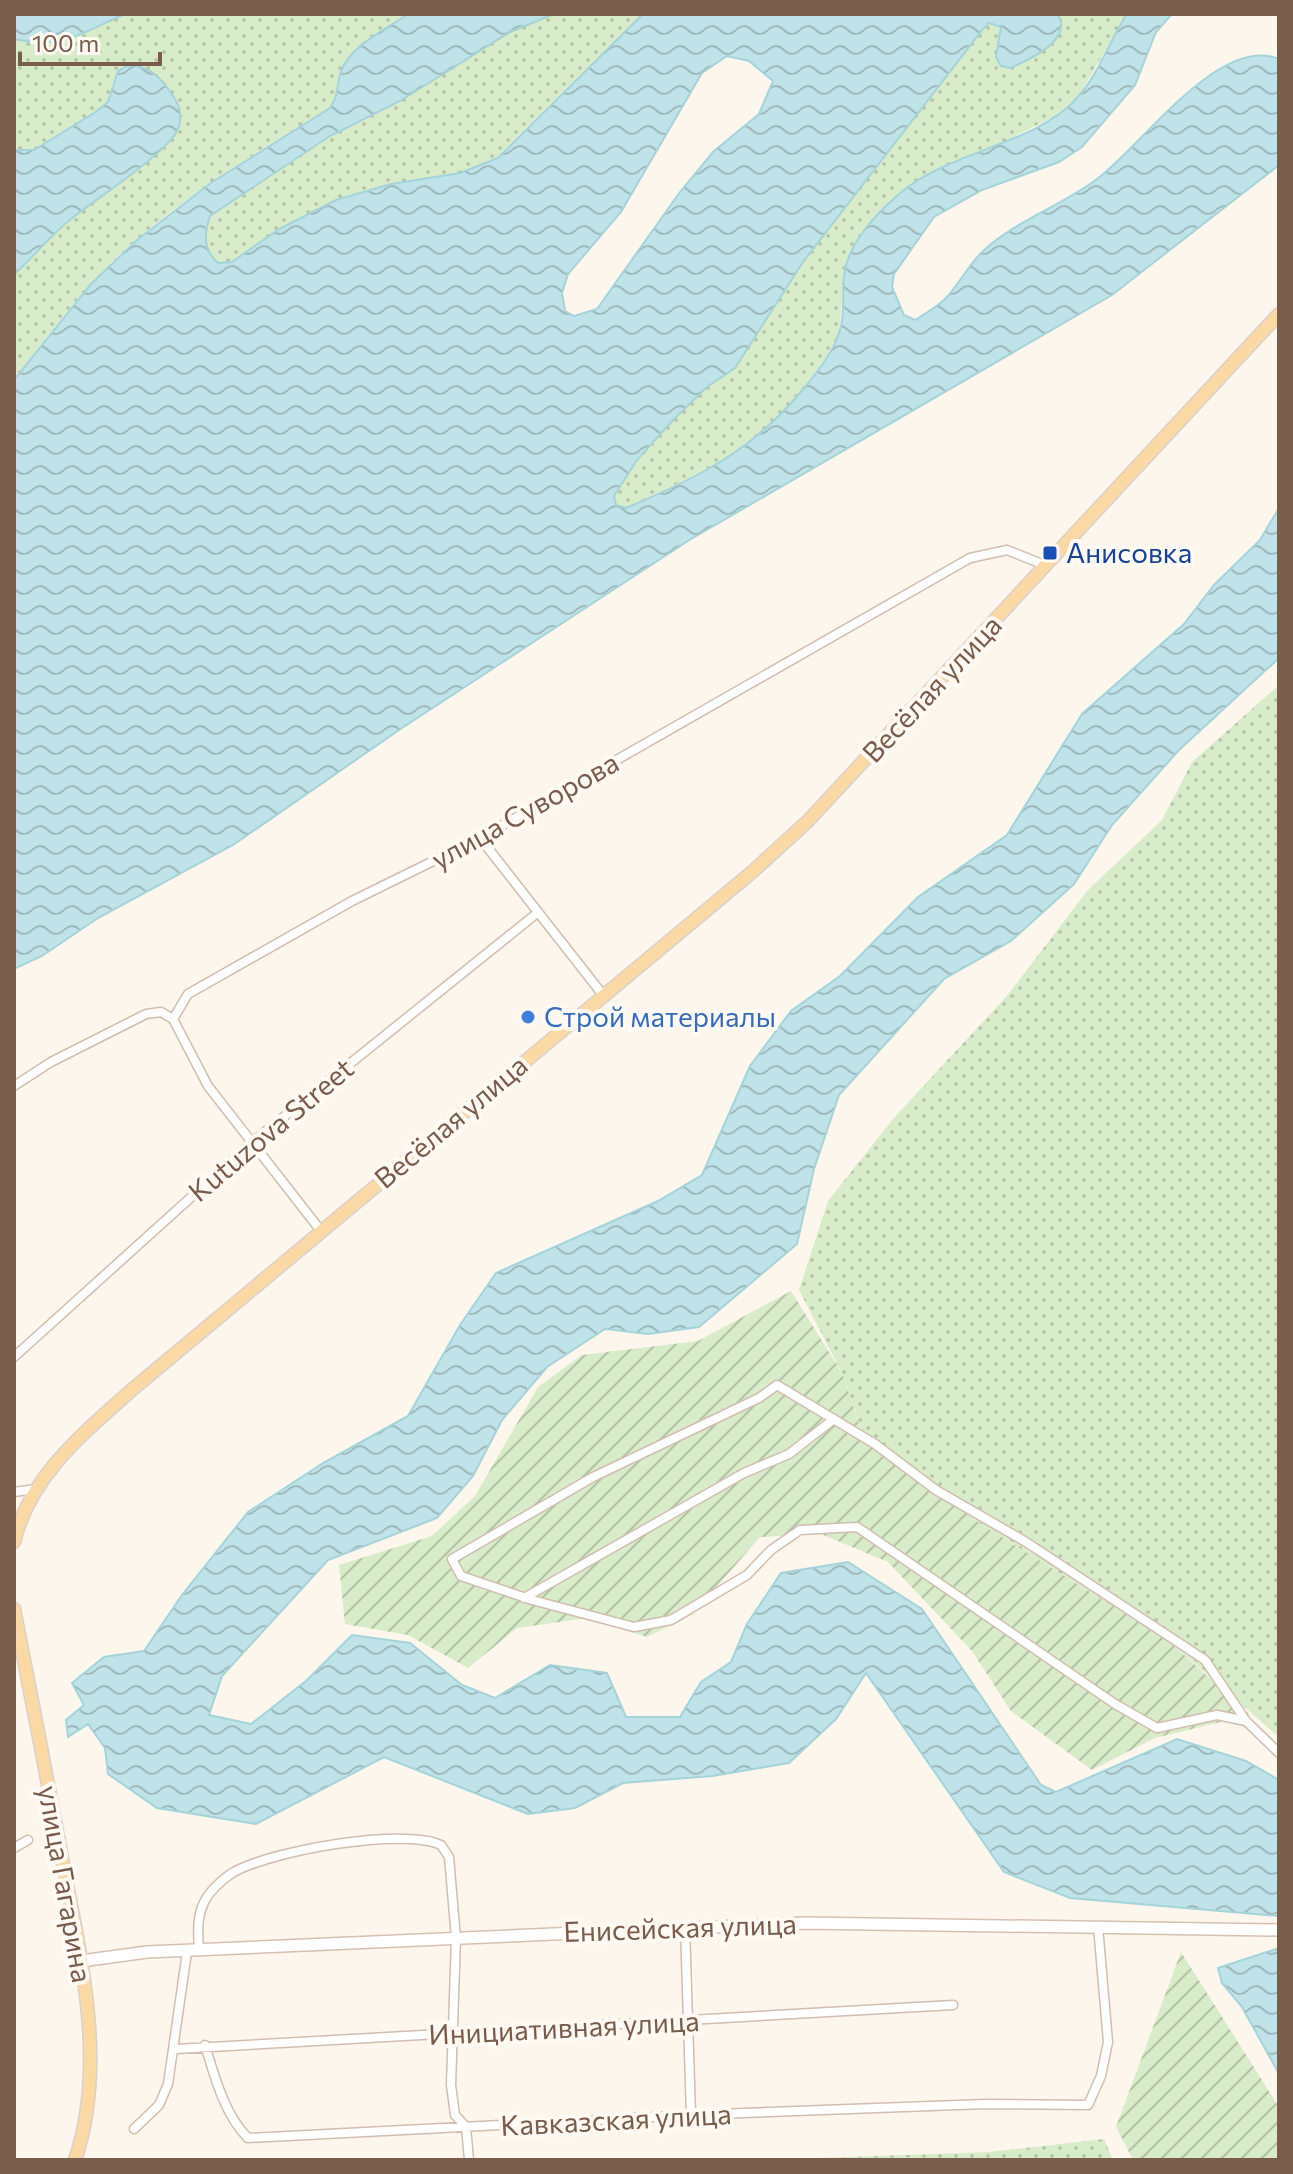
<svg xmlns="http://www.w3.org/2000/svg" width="1293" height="2174" viewBox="0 0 1293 2174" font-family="Commissioner,sans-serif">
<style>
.grass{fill:url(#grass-dots)}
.garden{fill:url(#garden-furrows)}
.water{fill:url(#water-waves);stroke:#a5d3da;stroke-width:2;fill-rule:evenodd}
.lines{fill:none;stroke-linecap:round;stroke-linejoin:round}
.street-casing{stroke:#d1beb0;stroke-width:11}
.secondary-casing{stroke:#d6c0b0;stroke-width:14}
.primary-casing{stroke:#dad1cd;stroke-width:15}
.street{stroke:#fff;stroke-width:8}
.secondary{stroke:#fff;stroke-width:11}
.primary{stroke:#fbd9a5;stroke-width:12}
.transit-dot{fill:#1a4fb4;stroke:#fffaf3;stroke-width:3}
.shop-dot{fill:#3f7fe0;stroke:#fffaf3;stroke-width:3}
.labels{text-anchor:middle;stroke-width:8;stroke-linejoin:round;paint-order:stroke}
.transit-label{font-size:28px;fill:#164399;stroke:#fffaf3;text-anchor:start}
.street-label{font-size:28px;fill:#7a5c4d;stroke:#fffaf3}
.shop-label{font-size:28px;fill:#366cbe;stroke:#fffaf3;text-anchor:start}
</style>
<defs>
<pattern id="grass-dots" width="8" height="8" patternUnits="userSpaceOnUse" patternTransform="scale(2)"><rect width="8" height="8" fill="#d8ecc9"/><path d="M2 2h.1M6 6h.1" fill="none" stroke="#b4c2a5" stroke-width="1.8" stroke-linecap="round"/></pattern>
<pattern id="garden-furrows" width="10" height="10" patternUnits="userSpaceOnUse" patternTransform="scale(2)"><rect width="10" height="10" fill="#d8ecc9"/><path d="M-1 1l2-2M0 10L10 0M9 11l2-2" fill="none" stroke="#b4c2a5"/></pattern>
<pattern id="water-waves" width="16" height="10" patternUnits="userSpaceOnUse" patternTransform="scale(2)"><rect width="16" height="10" fill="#bfe3e8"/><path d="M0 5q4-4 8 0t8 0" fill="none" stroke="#a0bbbe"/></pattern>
</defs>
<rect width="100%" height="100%" fill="#fdf6ec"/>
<path class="grass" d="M125 14H408C387 29 350 45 341 72 336 86 339 95 330 108 247 160 156 211 90 285 63 315 39 348 14 380V275L68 221 150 158 113 81 108 102 94 113 34 150H14V39L38 44Z
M554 14H643L498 158 460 173 391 184 336 200 279 229 232 262 219 263C203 250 204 234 210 216L331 136 400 101 510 32Z
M1057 14H1127L1078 97 1053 117 897 196 855 243 845 270 839 333 823 364 779 418 752 443 720 463 626 508 615 505 614 496 637 460 674 419 707 387 735 368 803 262 983 29 989 23H997L1001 27 1010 68C1029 60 1074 39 1057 14Z
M1279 685V1737L1169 1641 979 1523 863 1434 842 1373 799 1290 828 1201 893 1119 1006 997 1088 890 1162 820 1192 762Z
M1104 2139 1113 2160H764L989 2152Z"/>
<path class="garden" d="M791 1291 842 1373 863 1435 979 1523 1169 1641 1250 1715 1155 1738 1092 1770 1011 1711 972 1651 888 1562 821 1534 760 1537 692 1615 647 1637 587 1618 517 1628 468 1668 408 1635 345 1624 339 1565 432 1536 475 1496 538 1387 582 1355 698 1341Z
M1181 1952 1279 2107V2160H1133L1116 2127Z"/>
<path class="water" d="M14 14H125C81 33 65 49 14 39Z
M408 14H554L510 32 400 101 330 136 210 216C204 234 203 250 218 263L232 262 279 229 336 200 391 184 460 173 498 158 643 14H1057C1075 39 1029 60 1010 68L1001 66 996 57 1001 27 989 23 983 29 803 262 735 368 707 387 674 419 637 460 614 496 616 505 626 508C701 476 753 451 805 387 819 370 834 351 840 330 846 310 841 290 845 270 850 242 876 214 897 196 946 151 1034 146 1077 98 1098 75 1110 40 1127 14H1172L1156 32 1135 85 1082 147 1059 162 982 190 934 217 894 274 892 287 904 315 915 320C925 314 937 307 945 299 959 285 968 265 983 251 1017 220 1061 206 1097 179 1140 148 1219 34 1279 59V165L1112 295 691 539 402 728 233 845 98 918 42 956 14 969V380L91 284 137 240 211 183 330 108C339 95 336 86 341 72 350 45 387 29 408 14ZM727 56 749 61 773 81 759 114 713 152 680 192 597 309 574 316 565 311 562 293 568 274 621 212 702 73Z
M129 65C148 66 158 75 169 90 178 102 184 114 178 129 169 152 93 201 71 219 50 236 33 257 14 275V150H34L94 113 108 102 118 71Z
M1279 508V658L1179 750 1112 825 1074 884 1011 941 944 979 839 1095 814 1169 797 1244 699 1327 648 1334 605 1329 547 1367 502 1420 473 1476 437 1518 328 1560 222 1676 209 1715 251 1724 306 1681 352 1635 410 1643 462 1685 495 1698 550 1665 607 1673 626 1717H680L701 1682 731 1662 747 1624 781 1573 848 1562 922 1609 1041 1785 1056 1792 1177 1739 1246 1761 1279 1780V1916L1070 1898 1004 1872 866 1673 836 1719 789 1763 712 1776 623 1783 575 1808 528 1814 384 1757 256 1824 157 1808 108 1774 105 1748 88 1724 68 1737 66 1720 84 1705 72 1683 104 1657 144 1651 182 1595 248 1512 323 1463 408 1416 460 1325 496 1273 658 1201 702 1175 750 1066 791 1011 840 976 918 897 1007 835 1082 714 1184 624 1214 585 1260 540Z
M1279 1948V2072H1278L1242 2007 1222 1983 1218 1968Z"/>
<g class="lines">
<defs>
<path id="street" d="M480 838 603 995
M173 1019 188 994 352 901 480 838 970 558 1007 550 1047 566
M173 1019 208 1086 321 1231
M14 1086 51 1062 146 1014 161 1012 173 1019
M14 1357 250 1144 536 914
M14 1492 36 1489
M524 1598 744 1473 789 1454 834 1419
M1246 1721 1217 1715 1157 1728 1115 1704 857 1527 800 1530 771 1550 747 1575 671 1620 634 1627 532 1600 461 1576 452 1559 593 1477 759 1398 777 1385 875 1444 936 1490 1026 1542 1205 1660 1246 1721 1279 1753
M14 1848 28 1840
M685 1927 691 2115
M199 1951C198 1932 196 1914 207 1897 213 1888 225 1877 234 1872 271 1851 403 1827 441 1845L449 1857 456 1938 451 2085 455 2115 466 2127 469 2160
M205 2045C214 2075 225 2116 248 2138L691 2115 985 2104 1088 2105 1101 2076 1108 2042 1098 1926
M176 2049 953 2005
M134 2129 159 2105 168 2084 187 1952"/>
<path id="secondary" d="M81 1961 147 1952 805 1923 1279 1930"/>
<path id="primary" d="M14 1542C30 1475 85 1432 134 1388L751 873 807 822 1279 314
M14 1609C30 1689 45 1768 60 1848 78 1947 109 2061 75 2160"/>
</defs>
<use href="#street" class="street-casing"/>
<use href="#secondary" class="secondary-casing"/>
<use href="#primary" class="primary-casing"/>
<use href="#street" class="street"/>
<use href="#secondary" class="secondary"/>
<use href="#primary" class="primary"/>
</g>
<rect class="transit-dot" x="1042" y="545" width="16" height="16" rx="4"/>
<circle class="shop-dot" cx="528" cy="1017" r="8"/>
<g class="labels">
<g class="transit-label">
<text x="1066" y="563">Анисовка</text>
</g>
<g class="street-label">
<text transform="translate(932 689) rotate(-47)" y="10">Весёлая улица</text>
<text transform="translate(525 811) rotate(-29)" y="10">улица Суворова</text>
<text transform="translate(451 1122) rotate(-40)" y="10">Весёлая улица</text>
<text transform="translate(271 1130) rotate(-40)" y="10">Kutuzova Street</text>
<text transform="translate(65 1884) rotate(80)" y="10">улица Гагарина</text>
<text transform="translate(680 1928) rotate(-2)" y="10">Енисейская улица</text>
<text transform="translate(564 2028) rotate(-3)" y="10">Инициативная улица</text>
<text transform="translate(616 2120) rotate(-3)" y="10">Кавказская улица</text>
</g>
<g class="shop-label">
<text x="544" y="1027">Строй материалы</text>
</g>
</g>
<rect width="1293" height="2174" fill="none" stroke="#7a5c4d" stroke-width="32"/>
<path d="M20 52v12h140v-12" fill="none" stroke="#7a5c4d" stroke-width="4"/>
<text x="32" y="52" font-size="24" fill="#7a5c4d" stroke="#fffaf3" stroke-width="6" paint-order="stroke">100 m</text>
</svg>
